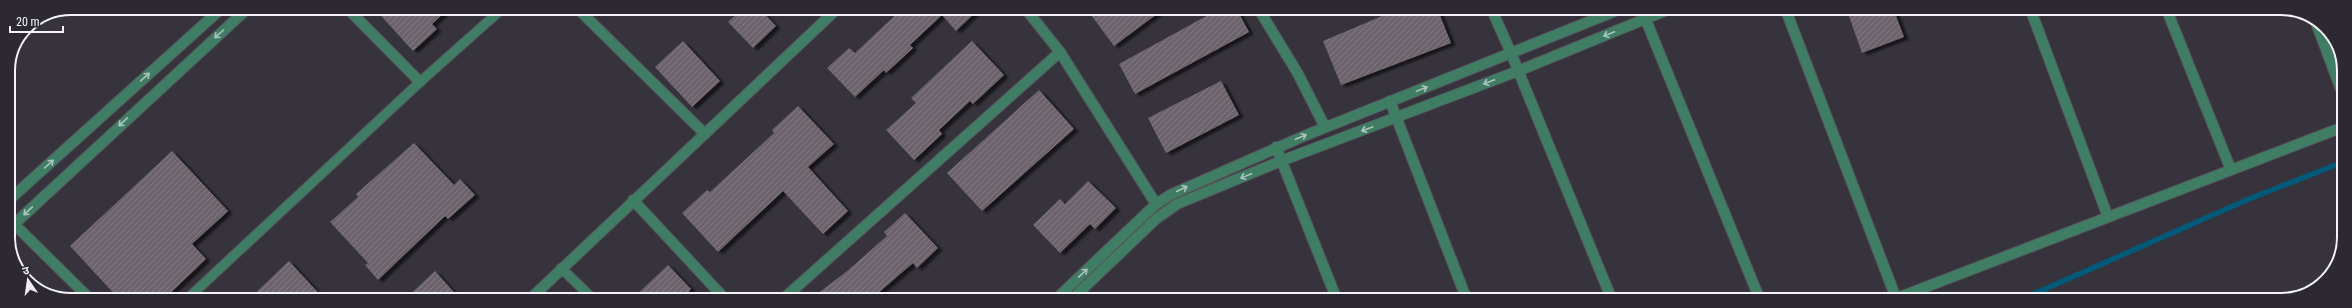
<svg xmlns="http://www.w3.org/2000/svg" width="2352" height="308" viewBox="0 0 2352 308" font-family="'Roboto Condensed','Noto Sans Devanagari',sans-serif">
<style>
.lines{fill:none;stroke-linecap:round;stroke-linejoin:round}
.stream{stroke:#015a79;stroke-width:5.5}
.building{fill:url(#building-hatch);filter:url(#shadow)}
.service-casing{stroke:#55525a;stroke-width:11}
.minor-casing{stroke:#55525a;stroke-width:12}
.tertiary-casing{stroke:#55525a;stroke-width:12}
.secondary-casing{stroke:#55525a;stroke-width:12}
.service{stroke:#3f7d65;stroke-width:9}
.minor{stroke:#3f7d65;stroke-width:10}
.tertiary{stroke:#3f7d65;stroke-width:10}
.secondary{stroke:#37a580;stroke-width:10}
.oneway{stroke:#acc4be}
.rim{fill:none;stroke:#f5f3f9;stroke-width:2}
</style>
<defs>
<pattern id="building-hatch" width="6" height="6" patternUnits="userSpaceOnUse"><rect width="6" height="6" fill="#6c646c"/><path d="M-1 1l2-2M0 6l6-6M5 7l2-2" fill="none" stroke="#827b82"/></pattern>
<filter id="shadow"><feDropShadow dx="4.5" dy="2.5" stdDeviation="1" flood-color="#0009"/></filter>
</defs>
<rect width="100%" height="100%" fill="#36333c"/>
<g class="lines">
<path class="stream" d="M2020 300 2249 199 2343 162"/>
</g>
<path class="building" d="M374 8H449L432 24 437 29 413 51Z
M743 8H759L776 26 753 48 728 22Z
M903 8H980L956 31 942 15 910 45 913 48 886 73 884 70 855 97 827 68 849 48 855 53Z
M1086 8H1165L1114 46Z
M1221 8H1236L1249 32 1135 94 1119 64Z
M1401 8H1437L1451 43 1341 85 1323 41Z
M1846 8H1893L1904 37 1862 53Z
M683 41 720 81 692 107 655 67Z
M972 41 1004 75 973 104 970 101 939 130 942 134 914 160 886 130 916 103 911 98Z
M1221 81 1239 115 1166 153 1148 118Z
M1039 90 1074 129 982 211 947 173Z
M798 106 834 144 808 167 848 211 823 234 783 191 718 252 682 213 707 190 710 192 774 133 772 130Z
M414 143 454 185 460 179 475 195 448 219 445 216 378 280 365 265 368 263 330 222 358 197 356 194Z
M172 151 228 211 192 244 206 259 163 300H120L70 246Z
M1088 181 1116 208 1095 229 1090 224 1060 253 1033 225 1060 199 1065 204Z
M905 213 938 248 917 268 913 263 870 300H809L846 272 887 236 884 232Z
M289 261 325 300H248L269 280Z
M668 265 691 289 689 291 697 300H631Z
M435 271 461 300H404Z"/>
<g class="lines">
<defs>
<path id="service" d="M561 268 594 300
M186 300 420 82 503 8"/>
<path id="minor" d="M347 8 420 82
M577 8 705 134
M1258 8 1297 72 1325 127
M1641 8 1760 300
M1785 8 1896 298
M2030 8 2108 217
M2166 8 2231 170
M2315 20 2343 95
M1511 53 1612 300
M1390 101 1467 300
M1276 147 1337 300
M633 200 726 300
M782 300 1060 52
M1892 300 2343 127"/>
<path id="tertiary" d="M1025 8 1060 52 1156 204
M1491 8 1511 53
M9 200 222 8
M10 220 90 299
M10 228 248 8
M529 300 838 8
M1055 300 1156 204 1170 195 1304 136 1623 8
M1071 300 1156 219 1177 204 1281 161 1518 71 1672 8"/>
<path id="secondary" d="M26 279 33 286"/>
</defs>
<use href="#service" class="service-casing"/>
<use href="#minor" class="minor-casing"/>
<use href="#tertiary" class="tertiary-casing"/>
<use href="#secondary" class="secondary-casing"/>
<use href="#service" class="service"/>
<use href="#minor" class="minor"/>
<use href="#tertiary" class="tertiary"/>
<use href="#secondary" class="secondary"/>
</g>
<defs><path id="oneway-shaft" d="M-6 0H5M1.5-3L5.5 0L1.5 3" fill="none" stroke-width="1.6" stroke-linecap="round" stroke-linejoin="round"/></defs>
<g class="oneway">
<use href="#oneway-shaft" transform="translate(219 34) rotate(138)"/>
<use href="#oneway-shaft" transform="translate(1609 34) rotate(158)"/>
<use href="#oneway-shaft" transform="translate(145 77) rotate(-42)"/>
<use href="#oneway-shaft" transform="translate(1489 82) rotate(159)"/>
<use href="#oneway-shaft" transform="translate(1422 89) rotate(-22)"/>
<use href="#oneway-shaft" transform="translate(123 122) rotate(137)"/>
<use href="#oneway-shaft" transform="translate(1367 129) rotate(160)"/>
<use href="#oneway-shaft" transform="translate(1301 137) rotate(-23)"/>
<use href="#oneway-shaft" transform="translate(49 164) rotate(-42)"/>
<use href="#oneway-shaft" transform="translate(1246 176) rotate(158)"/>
<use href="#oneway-shaft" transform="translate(1182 189) rotate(-25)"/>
<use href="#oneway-shaft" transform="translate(28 211) rotate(137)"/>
<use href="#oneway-shaft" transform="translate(1083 273) rotate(-43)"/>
</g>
<path d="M0 0H2352V308H0ZM71 15H2281A56 56 0 0 1 2337 71V237A56 56 0 0 1 2281 293H71A56 56 0 0 1 15 237V71A56 56 0 0 1 71 15Z" fill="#2c2931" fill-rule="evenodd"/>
<path class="rim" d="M71 15H2281A56 56 0 0 1 2337 71V237A56 56 0 0 1 2281 293H71A56 56 0 0 1 15 237V71A56 56 0 0 1 71 15Z"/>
<g transform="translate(28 280) rotate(347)" stroke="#2c2931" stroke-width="3" paint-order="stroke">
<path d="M0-3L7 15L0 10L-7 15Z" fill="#f5f3f9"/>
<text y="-6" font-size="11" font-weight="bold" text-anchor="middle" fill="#f5f3f9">उ</text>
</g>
<path d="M10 26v6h53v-6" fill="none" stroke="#f5f3f9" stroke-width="2"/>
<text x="16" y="26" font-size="12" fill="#f5f3f9" stroke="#2c2931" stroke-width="3" paint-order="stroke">20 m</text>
</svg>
